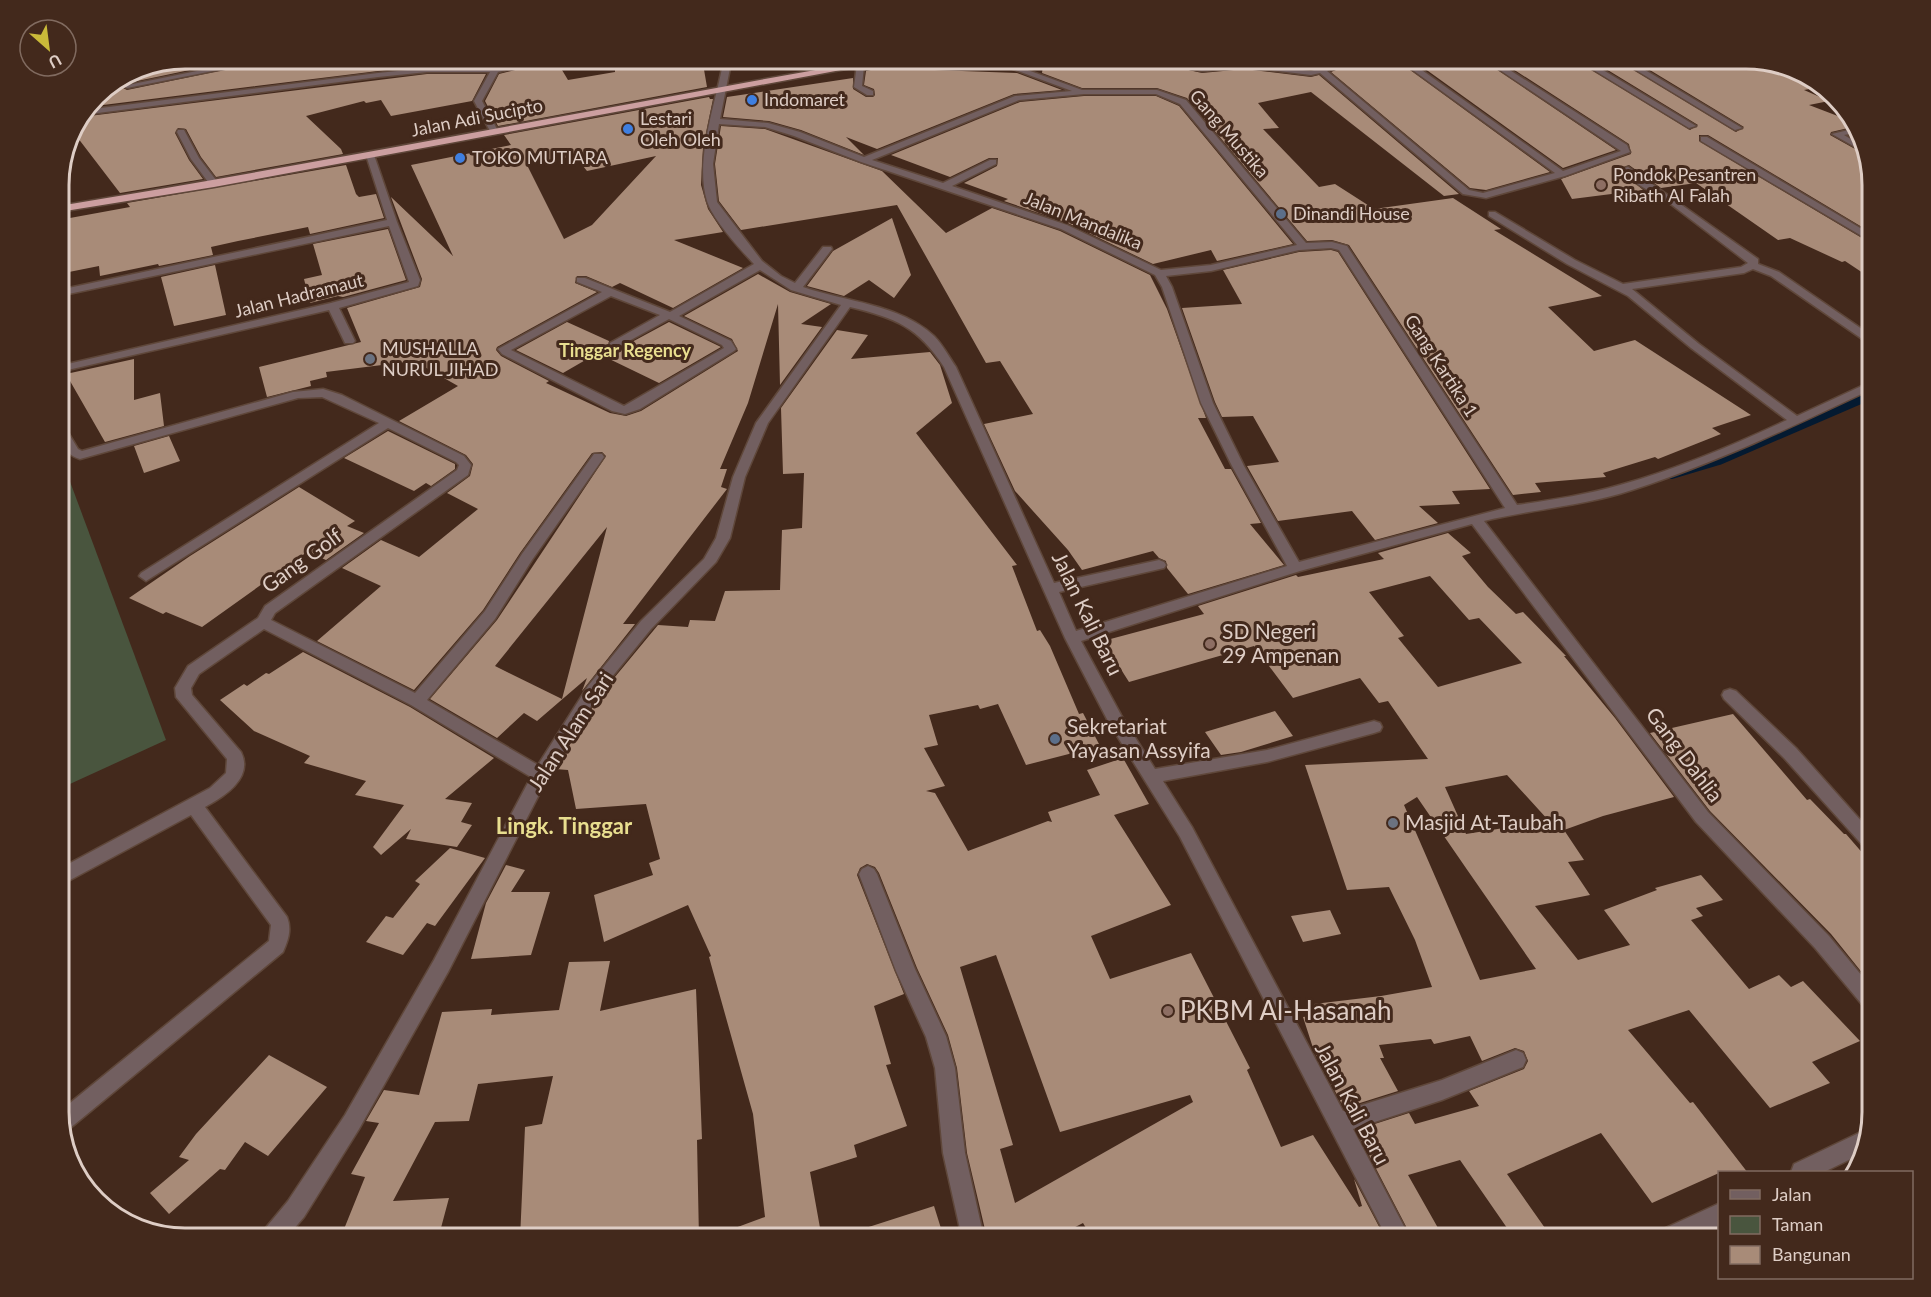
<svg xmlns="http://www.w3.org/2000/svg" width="1931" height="1297" viewBox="0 0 1931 1297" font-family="Lato,sans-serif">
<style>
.green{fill:#49553e}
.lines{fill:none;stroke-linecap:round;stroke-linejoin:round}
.stream{stroke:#041a31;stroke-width:8}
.building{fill:#a88b78;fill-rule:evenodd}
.street-casing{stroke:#5f473a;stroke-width:3}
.highway-casing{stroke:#5f473a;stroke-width:3}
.street{fill:#725f60;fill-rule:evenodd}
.highway{fill:#cc9fa0;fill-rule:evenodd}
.shop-dot{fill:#3f7fe0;stroke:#43291c;stroke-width:2}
.education-dot{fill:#8d6e63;stroke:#43291c;stroke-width:2}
.service-dot{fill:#5c6f8a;stroke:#43291c;stroke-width:2}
.worship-dot{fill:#6b7280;stroke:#43291c;stroke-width:2}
.labels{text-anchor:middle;stroke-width:6;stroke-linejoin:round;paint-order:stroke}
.far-poi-label{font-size:18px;fill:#decdc5;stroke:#43291c;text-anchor:start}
.far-street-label{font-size:18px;fill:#decdc5;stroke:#43291c}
.far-neighbourhood-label{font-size:18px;font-weight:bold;fill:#e8de8f;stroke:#43291c}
.street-label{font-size:21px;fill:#decdc5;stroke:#43291c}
.poi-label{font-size:21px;fill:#decdc5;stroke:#43291c;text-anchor:start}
.neighbourhood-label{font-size:22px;font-weight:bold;fill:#e8de8f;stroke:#43291c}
.near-poi-label{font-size:26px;fill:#decdc5;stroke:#43291c;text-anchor:start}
.rim{fill:none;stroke:#decdc5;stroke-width:3}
</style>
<rect width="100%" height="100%" fill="#43291c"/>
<path class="green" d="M59 452 166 740 59 789Z"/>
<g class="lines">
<path class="stream" d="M1672 475 1719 461 1872 395"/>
</g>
<path class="building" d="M185 58H247L123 84 121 87 127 90 281 58H513L515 61 495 66H427L378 71 87 107 96 95 115 83 144 77V68Z
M656 58H702L707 87 498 126 485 101 499 74 556 60 568 80 615 72V65L656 62Z
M1044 58H1078L1074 63 1081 66 1097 58H1135L1202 73 1244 69 1311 77 1319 75 1459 194 1444 196 1311 92 1258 103 1279 128 1263 129 1319 187 1335 184 1374 209 1453 198 1501 229 1494 230 1602 296 1548 307 1594 351 1635 340 1751 415 1712 428 1721 434 1658 459 1655 457 1603 473 1606 477 1535 483 1541 492 1513 495 1349 245 1332 240 1307 241 1187 98 1157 88H1082L1042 73Z
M1170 58H1342L1311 69 1244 61 1202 65Z
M1366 58H1394L1550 172 1486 190 1470 188 1331 72Z
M1410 58H1480L1616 150 1563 168Z
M1496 58H1572L1690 130 1698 125 1588 58H1614L1736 132 1744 127 1630 58H1746L1804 76 1792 79 1815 88 1804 90 1829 101 1809 105 1856 123 1857 126 1831 132 1830 135 1864 154 1872 185V233L1708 135H1699V141L1872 244V279L1845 261 1842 262 1790 238 1778 240 1696 183 1661 188 1629 165 1619 169 1643 190 1572 199 1561 179 1631 154 1629 144Z
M880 68 1017 73 1062 90 1014 94 877 149 846 137 864 155 801 130 769 121 723 117 727 97 853 78V89L866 97H873L875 95 874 89 864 85 866 71Z
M427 74H486L472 101 391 116 381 100 366 103 364 101 306 116 341 149 343 154 216 177 201 157 186 129 178 128 175 133 189 160 203 179 120 193 71 129 81 117Z
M1084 96H1156L1179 106 1293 244 1217 261 1211 250 1153 264 1068 223 1004 201 1008 199 964 183 997 166 998 158H989L950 177 891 155 1020 102Z
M709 97 710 99H713L703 148 701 185 708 209 723 232 674 240 743 268 673 308 620 283 612 287 586 276H577L575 283 597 292 497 347 496 350 501 356 549 381 546 383 610 413 626 416 641 411 738 351 732 339 684 316 758 274 790 292 831 304 801 324 822 327 780 385 778 304 748 403 720 469H727L721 487 727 489 623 624H635L582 691 587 678 537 721 524 713 497 738 430 699 497 620 606 456 602 452 592 453 520 553 483 610 414 690 317 641 381 586 342 568 381 540 419 557 478 509 447 493 470 476 473 464 466 455 399 421 458 386 414 361 326 372 327 377 310 381 311 386 267 397 259 367 361 342 347 308 420 287 422 279 391 197 453 256 411 165 511 145 504 135ZM575 156 587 171 656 156 592 225 564 239 527 165ZM607 527 562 699 495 666Z
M721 126 765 129 882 171 946 233 992 208 1060 231 1150 275 1167 309 1206 418H1198L1225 469H1231L1261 523 1250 524 1284 565 1188 594 1167 568 1166 561 1159 558 1153 551 1082 570 1068 550 1015 491 984 424 1033 414 1000 361 986 363 897 205 741 230 719 201 715 164Z
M346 165 356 194 359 197 376 194 384 218 310 234 308 227 238 241 211 247 213 255 159 266 158 264 100 276 99 266 59 274V220L130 207 127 203Z
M892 218 911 275 894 298 869 280 844 296 807 286 833 251Z
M388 229 406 280 343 297 338 296 310 303 304 279 322 275 313 244Z
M1331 250 1338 252 1490 489 1452 491 1460 504 1419 506 1438 523 1375 540 1352 511 1278 521 1247 466 1279 462 1253 416 1222 417 1215 402 1182 308 1242 304 1223 270 1299 252Z
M215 265 226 315 174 326 161 277Z
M567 322 609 341 608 347 563 373 516 350Z
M669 322 721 347 659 383 599 354 609 349H619Z
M837 330 868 335 851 359 930 352 940 365 952 403 916 433 1017 565 1012 566 1037 631 1040 630 1050 646 1079 714 1083 713 1100 746 1026 765 998 704 980 709 978 705 929 715 938 745 924 748 945 786 926 791 935 793 968 851 1048 821 1052 822 1048 812 1100 795 1087 770 1123 758 1149 804 1114 815 1171 905 1091 936 1110 979 1191 953 1250 1068 1247 1070 1281 1147 1313 1135 1359 1207 1362 1206 1354 1179 1385 1238H1092L1083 1223 1054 1238H987L967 1153 957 1068 948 1035 917 968 879 873 875 867 867 864 860 868 857 875 904 994 874 1006 891 1064 886 1065 907 1126 854 1145 857 1157 810 1172 822 1239H717L716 1235 765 1217 753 1114 709 957 711 956 688 905 604 942 594 895 653 875 649 863 660 859 646 804 576 809 568 770 555 769 600 695 658 625 688 627 690 620 715 621 725 591 780 590 782 530 802 528 804 473 783 474 781 408ZM996 955 1060 1132 1190 1095 1193 1102 1015 1203 1000 1149 1013 1145 960 967Z
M134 359V400L160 393 164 426 105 442 66 374Z
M388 431 455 464V469L431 486 426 483 414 491 344 458Z
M169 436 180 461 144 473 134 446Z
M299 487 355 521 347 526 364 533 326 560 307 552 202 627 166 612 163 614 129 598 190 556Z
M1448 533 1471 553 1462 556 1488 587 1516 614 1523 612 1566 656H1564L1615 718 1674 797 1603 816 1564 830 1584 860 1568 862 1590 895 1535 906 1578 960 1630 945 1604 910 1657 890 1655 888 1701 875 1723 900 1696 908 1703 916 1691 920 1749 989 1779 975 1791 987 1803 981 1860 1041 1812 1062 1830 1083 1770 1108 1689 1010 1628 1030 1690 1103 1693 1102 1748 1173H1719L1652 1203 1601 1133 1507 1174 1552 1238H1514L1460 1160 1408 1175 1438 1228 1412 1238 1356 1130 1409 1113 1415 1124 1479 1106 1469 1091 1524 1069 1528 1061 1524 1051 1515 1048 1482 1061 1470 1036 1434 1044 1431 1039 1379 1045 1384 1058H1380L1398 1091 1344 1108 1314 1051 1303 1017 1318 1015 1314 1004 1381 996 1432 987 1415 940 1389 887 1347 890 1305 765 1428 759 1388 701 1379 703 1360 678 1293 698 1254 646 1129 682 1103 641 1204 614 1198 606 1296 575 1298 577 1384 559 1378 553ZM1430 576 1469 620 1479 618 1522 663 1438 687 1398 638 1404 636 1369 592ZM1507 775 1549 821 1466 834 1445 787ZM1417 797 1468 871 1536 969 1480 980 1404 805Z
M303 652 410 707 494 758 445 799 472 803 461 822 472 825 457 847 406 839 411 829 381 855 373 847 404 805 355 795 366 781 304 763 310 756 254 731 220 700 244 684 247 686 266 673 269 674Z
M1275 711 1293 736 1241 752 1221 755 1205 732Z
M1733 714 1807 800 1810 799 1844 834H1846L1872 864V985L1831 934 1710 811 1650 733Z
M450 848 485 858 435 926 427 923 403 955 366 942 386 916 393 918 420 884 415 881Z
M506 865 525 870 511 892H550L531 955 471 959 486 903Z
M1330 910 1341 934 1303 942 1291 916Z
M610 961 600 1011 696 989 702 1139 697 1140 699 1239H520L525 1127 542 1124 553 1076 478 1084 469 1121 435 1122 393 1201 449 1198 438 1239H340L365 1177 351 1174 379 1123 366 1121 384 1090 419 1095 442 1012 492 1009 491 1015 559 1010 569 962Z
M269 1055 327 1087 268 1156 245 1142 225 1170 220 1169 169 1214 150 1193 189 1160 179 1157 196 1134Z
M934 1206 944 1238 851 1239 850 1233Z"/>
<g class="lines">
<defs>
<path id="street" d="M261 58H279L127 88 123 86Z
M540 58H556L498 72 482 101 498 131 494 134 490 131 474 101 490 72H427L378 77 82 115 85 110 378 73 427 68H495Z
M724 58H732L720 119 768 123 800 132 864 157 1015 96 1072 91 983 58H995L1082 90H1157L1186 100 1306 243 1332 242 1347 246 1517 505C1551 500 1586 495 1620 485 1677 469 1734 445 1787 420L1691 348 1628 296 1567 264 1489 216V212H1495L1575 260 1623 284 1741 267 1748 263 1672 205 1636 183 1621 169 1628 167 1758 259V264L1779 272 1872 336V344L1868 343 1771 276 1753 269 1744 273 1632 289 1699 344 1797 416 1868 383 1872 382V389C1794 426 1715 463 1632 490 1584 506 1533 509 1484 521L1708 812 1829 936 1872 988V1011L1865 1008 1815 948 1696 822 1472 524 1300 571 1081 641 1121 715 1155 769 1267 750 1374 721 1380 723 1382 727 1380 731 1374 733 1267 762 1163 781 1192 827 1343 1111 1442 1080 1516 1050 1523 1053 1526 1060 1523 1067 1442 1100 1353 1129 1410 1238H1387L1180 837 1109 723 1065 638 944 367C918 327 896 318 850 307L768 423 745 477 730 538 716 562 651 629 598 694 547 779 448 972 359 1129 304 1217 286 1238H261L264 1230 288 1201 345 1115 434 960 531 777 411 705 264 629 199 674 191 688 192 695 241 752C254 778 224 797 205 807L287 917C292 930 288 940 283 952L63 1134 59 1112 269 941 271 925 191 815 59 886V869L210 788 226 773 227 759 176 697 175 688 188 666 258 618 265 606 457 470 459 465 456 462 388 428 146 581 139 576 141 573 379 423 322 397 298 398 80 459C63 454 59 439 59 423L63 424 78 449 82 451 293 392 323 389 342 395 464 456 471 465 468 475 275 613 271 620 415 693 485 611 522 554 594 454H602L604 457 532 560 495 619 427 700 538 765 588 686 641 621 704 559 716 538 733 477 756 423 841 305 791 290 760 270 679 316 731 341 736 349 734 351 640 409 625 414 612 411 502 354 498 349 602 292 577 282V278H585L670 312 754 264C740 249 713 220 707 201 694 159 717 100 724 58ZM1084 94H1156L1180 104 1297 245 1211 265 1161 270 1067 225 952 186 996 164V160H990L943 183 872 160 1019 100ZM719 124 765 127 794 136 861 162 1061 229 1155 275 1162 287 1201 403 1232 466 1287 566 1076 631 1059 592 1164 568 1166 565 1164 562 1159 560 1054 583 956 367C949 357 943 345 934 336 900 304 846 302 803 287L832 249 831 247H823L795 283 781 276 762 261 717 202 713 164ZM1331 248 1339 250 1505 508 1299 562 1244 466 1213 403 1172 287 1166 276 1211 271 1299 250ZM611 296 660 315 610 343V347H618L669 319 722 345 724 348 624 406 511 350Z
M1083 58H1095L1080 64 1076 62Z
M1137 58H1156L1202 67 1244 63 1311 71 1351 58H1364L1327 71 1469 190 1483 193 1555 173 1396 58H1405L1563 171 1621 151 1482 58H1491L1627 145 1630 152 1565 176 1486 198 1463 194 1320 73 1311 75 1244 67 1202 71Z
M1574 58H1583L1696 126 1689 128Z
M1616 58H1625L1742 128 1735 130Z
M857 64 864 66 862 86 873 91V95H867L854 87Z
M1857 128 1859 132 1844 135 1862 146 1864 152 1832 134Z
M178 130H184L199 158 219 184 217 186H211L191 159 177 132Z
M1701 137H1707L1872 235V242L1701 141Z
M370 152 374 155 397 222 420 280 418 286 339 308 355 341 353 343H345L329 310 59 372V366L331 303 409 282 389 226 59 296V290L387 220 366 155Z
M1730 689 1736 691 1796 748 1872 833V851L1866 849 1784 758 1724 699 1722 695 1724 691Z
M868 866 874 869 877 874 915 969 946 1036 955 1068 965 1153 984 1238H962L943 1153 935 1068 926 1037 896 971 859 874 862 869Z
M1863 1131 1866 1133 1859 1155 1824 1172H1791L1794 1164Z
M1720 1203V1226L1693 1238H1658L1661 1230Z"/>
<path id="highway" d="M883 58H905L214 187 59 212V206C334 161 608 106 883 58Z"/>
</defs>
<use href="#street" class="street-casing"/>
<use href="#highway" class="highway-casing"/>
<use href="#street" class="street"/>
<use href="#highway" class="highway"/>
</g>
<g class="shop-dot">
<circle cx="752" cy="100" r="6"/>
<circle cx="628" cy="129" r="6"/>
<circle cx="460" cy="158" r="6"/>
</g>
<g class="education-dot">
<circle cx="1601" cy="185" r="6"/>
<circle cx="1210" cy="644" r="6"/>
<circle cx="1168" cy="1011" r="6"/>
</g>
<g class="service-dot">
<circle cx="1281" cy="214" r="6"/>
<circle cx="1055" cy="739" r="6"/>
</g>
<g class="worship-dot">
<circle cx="370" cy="359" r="6"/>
<circle cx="1393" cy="823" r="6"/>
</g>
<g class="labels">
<g class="far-poi-label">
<text x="764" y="106">Indomaret</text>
<text x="640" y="125">Lestari<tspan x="640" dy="21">Oleh Oleh</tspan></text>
<text x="472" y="164">TOKO MUTIARA</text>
<text x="1613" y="181">Pondok Pesantren<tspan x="1613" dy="21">Ribath Al Falah</tspan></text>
<text x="1293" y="220">Dinandi House</text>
<text x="382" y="355">MUSHALLA<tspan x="382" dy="21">NURUL JIHAD</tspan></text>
</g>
<g class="far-street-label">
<text transform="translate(477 118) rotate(-11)" y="6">Jalan Adi Sucipto</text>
<text transform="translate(1229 134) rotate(49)" y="6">Gang Mustika</text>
<text transform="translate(1083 221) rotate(22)" y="6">Jalan Mandalika</text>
<text transform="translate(299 296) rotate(-14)" y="6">Jalan Hadramaut</text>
<text transform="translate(1441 366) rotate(57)" y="6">Gang Kartika 1</text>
</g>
<g class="far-neighbourhood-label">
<text x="625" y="357">Tinggar Regency</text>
</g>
<g class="street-label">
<text transform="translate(302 561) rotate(-36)" y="7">Gang Golf</text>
<text transform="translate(1087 614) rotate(64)" y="7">Jalan Kali Baru</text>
<text transform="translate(571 732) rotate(-57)" y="7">Jalan Alam Sari</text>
<text transform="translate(1684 755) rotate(53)" y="7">Gang Dahlia</text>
<text transform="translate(1352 1104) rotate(62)" y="7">Jalan Kali Baru</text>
</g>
<g class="poi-label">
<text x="1222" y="639">SD Negeri<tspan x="1222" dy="24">29 Ampenan</tspan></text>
<text x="1067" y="734">Sekretariat<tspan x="1067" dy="24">Yayasan Assyifa</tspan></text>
<text x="1405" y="830">Masjid At-Taubah</text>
</g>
<g class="neighbourhood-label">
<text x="564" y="834">Lingk. Tinggar</text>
</g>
<g class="near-poi-label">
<text x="1180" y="1020">PKBM Al-Hasanah</text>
</g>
</g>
<path d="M0 0H1931V1297H0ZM185 69H1746A116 116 0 0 1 1862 185V1112A116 116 0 0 1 1746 1228H185A116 116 0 0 1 69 1112V185A116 116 0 0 1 185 69Z" fill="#43291c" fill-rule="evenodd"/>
<path class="rim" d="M185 69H1746A116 116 0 0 1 1862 185V1112A116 116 0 0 1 1746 1228H185A116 116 0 0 1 69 1112V185A116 116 0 0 1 185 69Z"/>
<rect x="1718" y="1171" width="195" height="108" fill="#43291c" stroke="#816b60" stroke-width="1.5"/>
<rect x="1730" y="1190" width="30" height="9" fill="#725f60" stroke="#816b60" stroke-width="1.5"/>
<text x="1772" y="1201" font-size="18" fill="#decdc5">Jalan</text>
<rect x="1730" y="1216" width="30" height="18" fill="#49553e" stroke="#816b60" stroke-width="1.5"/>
<text x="1772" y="1231" font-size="18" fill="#decdc5">Taman</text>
<rect x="1730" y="1246" width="30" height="18" fill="#a88b78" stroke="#816b60" stroke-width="1.5"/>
<text x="1772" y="1261" font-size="18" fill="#decdc5">Bangunan</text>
<g transform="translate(48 48) rotate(152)"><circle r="28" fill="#43291c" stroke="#816b60" stroke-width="1.5"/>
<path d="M0-4.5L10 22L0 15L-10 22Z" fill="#caba39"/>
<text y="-9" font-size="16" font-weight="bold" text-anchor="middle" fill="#decdc5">U</text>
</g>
</svg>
